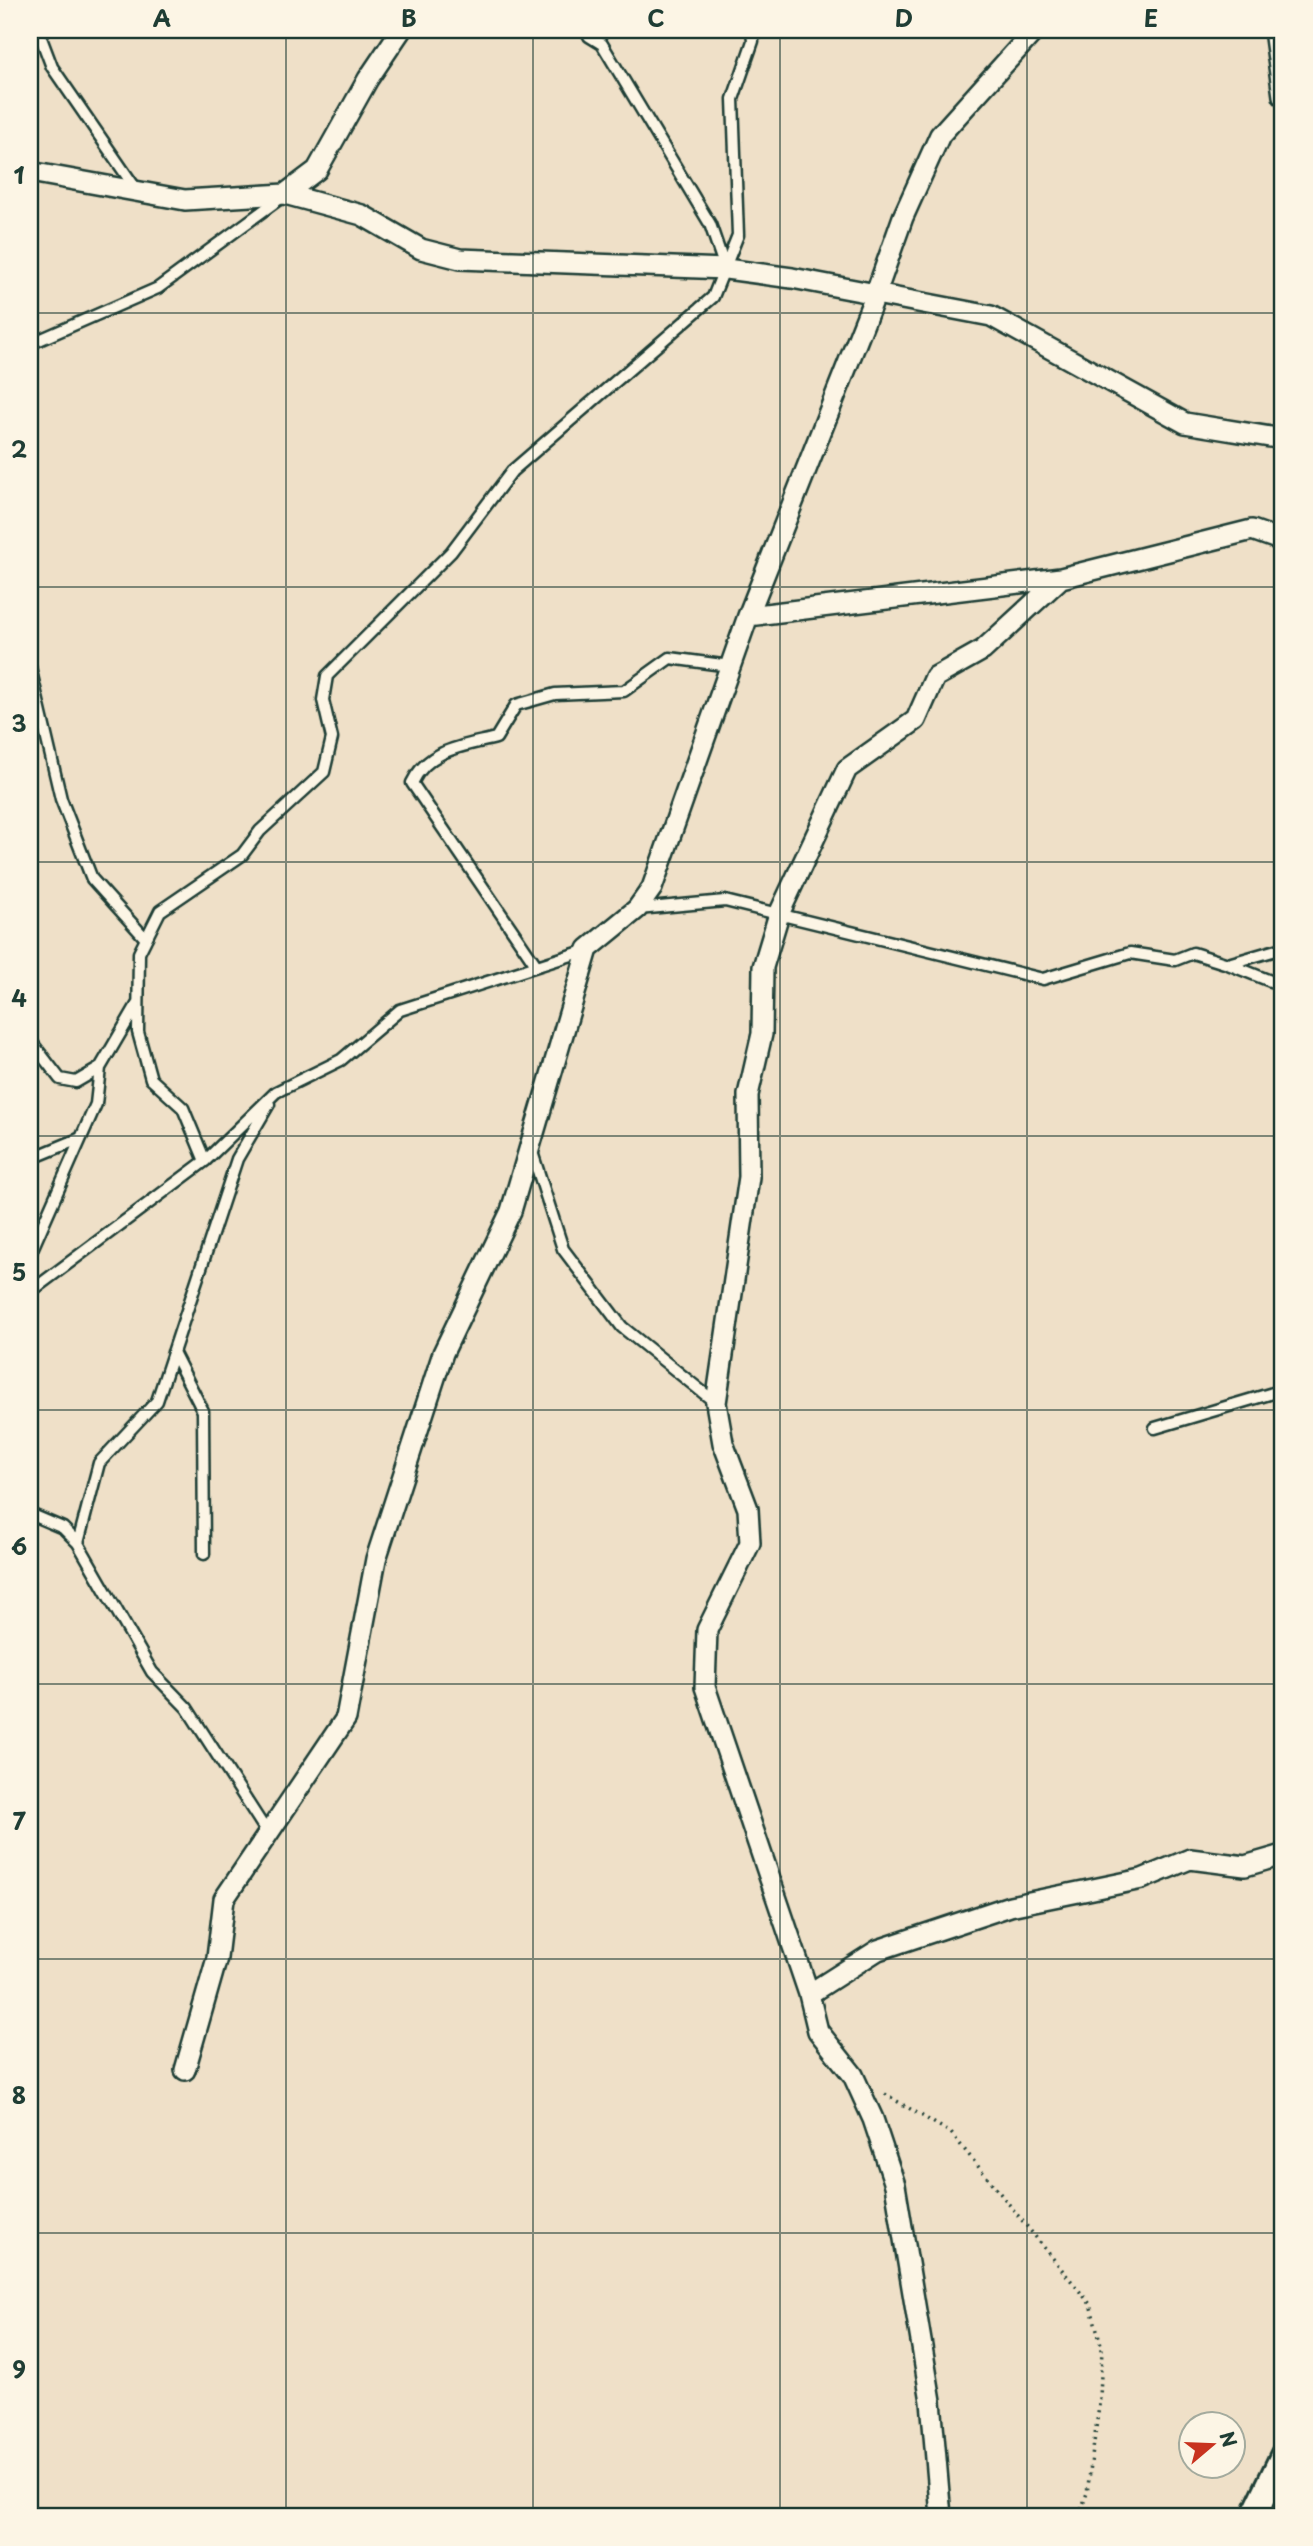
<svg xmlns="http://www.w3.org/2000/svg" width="1313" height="2546" viewBox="0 0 1313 2546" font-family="'Playpen Sans',sans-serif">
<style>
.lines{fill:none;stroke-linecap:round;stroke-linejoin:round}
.service-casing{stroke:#1f3d34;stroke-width:15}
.minor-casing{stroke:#1f3d34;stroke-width:24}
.tertiary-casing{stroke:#1f3d34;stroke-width:30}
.path{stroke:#1f3d34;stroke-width:3.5;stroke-dasharray:2 5;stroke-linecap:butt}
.service{stroke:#fcf5e5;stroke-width:10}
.minor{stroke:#fcf5e5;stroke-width:19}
.tertiary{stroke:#fcf5e5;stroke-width:24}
.grid{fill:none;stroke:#1f3d34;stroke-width:2;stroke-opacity:0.55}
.neatline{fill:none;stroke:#1f3d34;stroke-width:2.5}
.grid-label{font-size:23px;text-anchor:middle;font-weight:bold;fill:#1f3d34}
</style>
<rect width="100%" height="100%" fill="#efe0c8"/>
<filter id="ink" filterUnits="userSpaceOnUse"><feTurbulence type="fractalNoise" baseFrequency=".0143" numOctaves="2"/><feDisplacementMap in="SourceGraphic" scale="14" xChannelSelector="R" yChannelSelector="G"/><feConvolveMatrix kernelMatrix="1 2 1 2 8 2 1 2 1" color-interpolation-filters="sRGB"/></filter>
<g filter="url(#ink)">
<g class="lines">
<defs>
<path id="service" d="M38 30 52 67 136 189
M587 30 589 36 602 44 710 224 725 268
M30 344 158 288 282 197
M30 667 61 799 92 879 146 939
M638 909 725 901 1043 979 1130 953 1175 960 1193 953 1228 964 1283 948
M1228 964 1283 986
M536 965 412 783C428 749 464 746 496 738L516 705 555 694 624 691 670 658 730 666
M30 1040 60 1079 76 1082 100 1068
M532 1152 563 1249 622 1327 716 1403
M30 1159 81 1138
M205 1161 183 1108 151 1079 138 1032 139 953 160 911 242 855 260 831 324 772 332 738 323 700 327 676 451 552 512 471 713 297 738 235 733 99 753 41 752 30
M30 1254 96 1104 100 1068 138 1003
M30 1292 205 1161 276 1092 341 1060 400 1010 587 950
M173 1352 203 1411 204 1554
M1155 1428 1283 1390
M30 1514 63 1528 78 1543 152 1672 187 1708 268 1834
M78 1543 99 1463 157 1401 237 1159 269 1104"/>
<path id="minor" d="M1274 30 1283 96
M30 172 185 200 285 194 362 215 421 249 460 259 726 269 792 278 991 316 1185 423 1283 439
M285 194 317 170 368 79 401 30
M748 616 1061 578 1252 530 1283 541
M809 1994 878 1950 1010 1906 1142 1879 1190 1859 1245 1866 1283 1855
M185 2070 217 1958 224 1899 346 1718 376 1559 443 1353 511 1211 588 949 637 909 652 888 748 616 876 293 903 217 940 135 1035 30
M941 2516 931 2401 895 2185 873 2119 853 2075 818 2031 809 1994 705 1687 707 1630 750 1543 748 1509 723 1443 716 1403 749 1177 748 1095 762 1034 763 967 779 914 847 769 916 720 935 677 983 650 1061 578"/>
<path id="tertiary" d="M1254 2516 1283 2456"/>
</defs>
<use href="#service" class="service-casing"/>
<use href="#minor" class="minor-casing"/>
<use href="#tertiary" class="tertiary-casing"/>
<path class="path" d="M885 2094 951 2133 1090 2304 1102 2348 1100 2399 1087 2493 1079 2516"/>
<use href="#service" class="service"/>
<use href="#minor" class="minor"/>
<use href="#tertiary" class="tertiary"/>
</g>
</g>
<path class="grid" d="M286 30V2516M533 30V2516M780 30V2516M1027 30V2516M30 313H1283M30 587H1283M30 862H1283M30 1136H1283M30 1410H1283M30 1684H1283M30 1959H1283M30 2233H1283"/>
<rect width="1313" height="2546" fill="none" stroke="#fcf5e5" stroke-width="77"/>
<g transform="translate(1212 2445) rotate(71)"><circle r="33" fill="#fcf5e5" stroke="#a4ab9e" stroke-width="2"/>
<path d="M0-5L12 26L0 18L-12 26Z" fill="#c8321e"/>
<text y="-10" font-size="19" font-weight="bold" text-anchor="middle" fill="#1f3d34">N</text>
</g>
<rect x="38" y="38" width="1236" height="2470" class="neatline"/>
<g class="grid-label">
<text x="162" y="27">A</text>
<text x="409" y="27">B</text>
<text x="656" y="27">C</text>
<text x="904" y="27">D</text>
<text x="1151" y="27">E</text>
<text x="19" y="184">1</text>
<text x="19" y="458">2</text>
<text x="19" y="732">3</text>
<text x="19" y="1007">4</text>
<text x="19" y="1281">5</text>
<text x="19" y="1555">6</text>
<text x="19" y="1830">7</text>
<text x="19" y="2104">8</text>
<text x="19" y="2378">9</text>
</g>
</svg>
